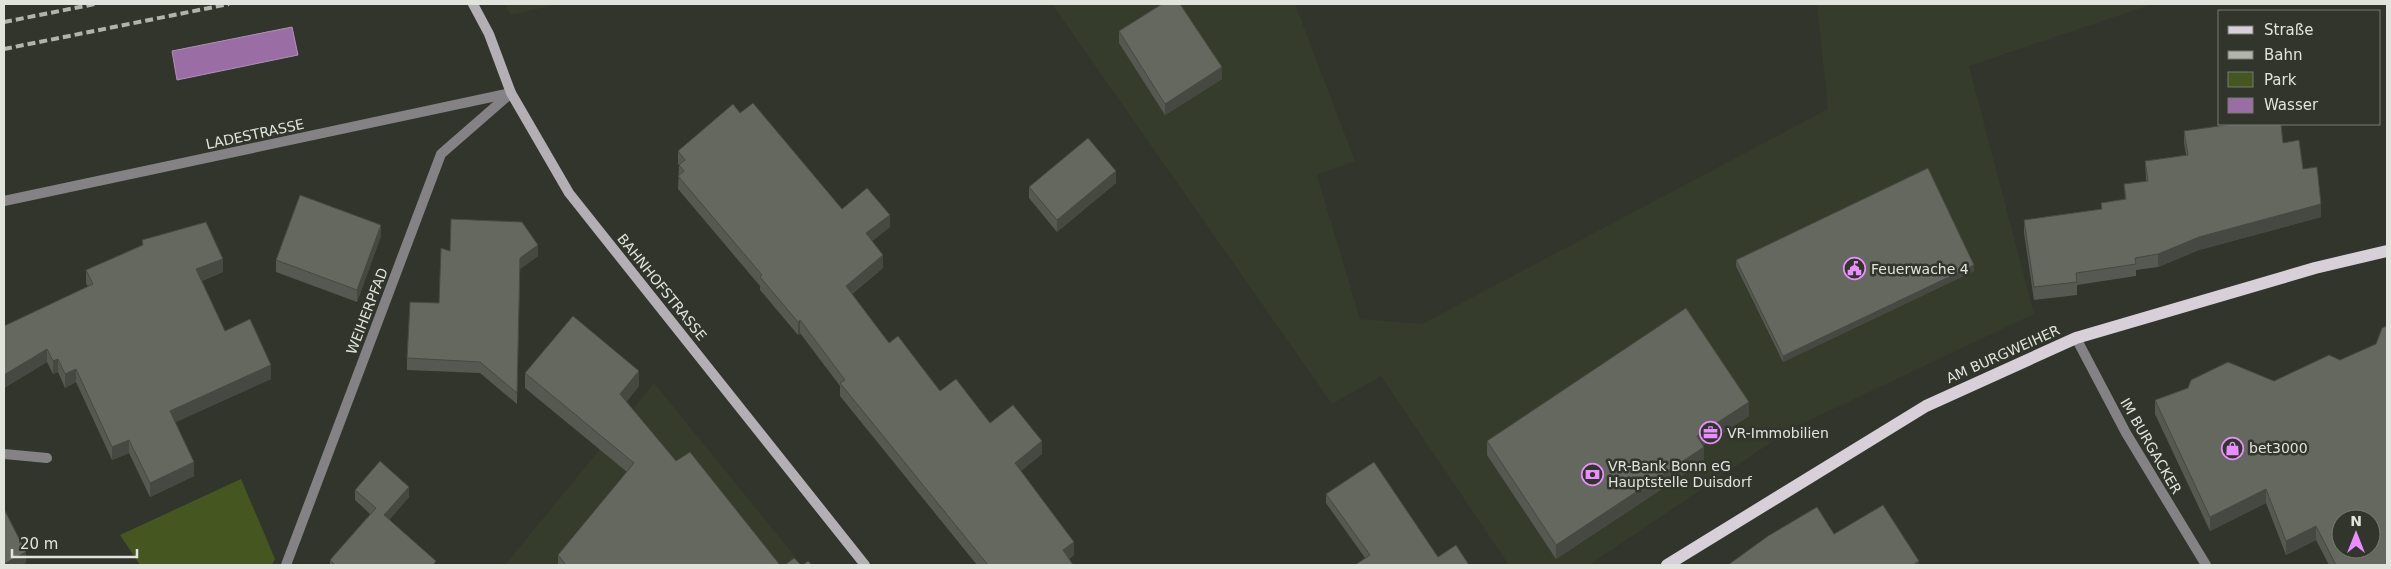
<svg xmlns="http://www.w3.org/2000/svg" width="2391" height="569" viewBox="0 0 2391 569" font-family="'DejaVu Sans',sans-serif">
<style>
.built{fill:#363c2c}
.green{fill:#455621}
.water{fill:#9b6da5;stroke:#b090b6}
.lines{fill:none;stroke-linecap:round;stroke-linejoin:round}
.lane{stroke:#858286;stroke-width:10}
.street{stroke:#858286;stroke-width:10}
.secondary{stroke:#b4aeb5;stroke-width:10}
.primary{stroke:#d7d0d9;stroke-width:12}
.rail{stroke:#b1b3ad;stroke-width:4;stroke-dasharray:8 4;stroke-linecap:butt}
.wall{fill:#565951}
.shaded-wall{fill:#464942}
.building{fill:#64685e;stroke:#464942;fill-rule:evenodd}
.labels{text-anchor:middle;stroke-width:5;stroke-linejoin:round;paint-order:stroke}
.street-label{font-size:14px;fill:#e1e3dd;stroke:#31352c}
.poi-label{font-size:14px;fill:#e1e3dd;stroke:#31352c;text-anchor:start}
</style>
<rect width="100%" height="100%" fill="#31352c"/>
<path class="built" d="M505 4H560L510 15Z
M1052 4H1295L1355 161 1317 175 1360 319 1422 324 1828 109 1817 4H2153L1969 66 2034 314 1791 429 1589 565H1509L1381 376 1332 404Z
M654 383 802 565H505Z"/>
<path class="green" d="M241 479 275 559 272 565H140L120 535Z"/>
<path class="water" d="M292 27 298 55 177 80 172 51Z"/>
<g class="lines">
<path class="lane" d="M286 565 441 154 511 93"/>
<path class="street" d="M4 201 511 93
M2076 338 2126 433 2206 565
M4 454 47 458"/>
<path class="secondary" d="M473 4 489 34 511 93 569 193 865 565"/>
<path class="primary" d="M1667 565 1926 406 2076 338 2315 268 2387 251"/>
<path class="rail" d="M4 22 95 4
M4 49 229 4"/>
</g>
<path class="wall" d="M1119 31 1222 79 1165 115 1119 43Z
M740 113 842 209 890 227 872 241 883 268 852 294 889 343 940 391 1042 454 1021 471 1074 555 1069 559 1073 565H977L840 396V386L800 333 798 335 760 290V286L678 189 679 165 678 164V151Z
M2184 131 2283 143 2303 169 2321 217 2199 250 2158 267 2136 270V276L2077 285V295L2034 300 2024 233V220L2101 209V203L2125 200 2124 184 2146 181 2145 161 2186 155 2184 143Z
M1116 183 1057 232 1029 198V187Z
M381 236 357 302 276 272V260Z
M142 240 223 272 202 281 225 331 271 379 175 422 194 476 150 497 129 453 112 460 76 382 65 388 58 372 53 374 47 362 4 388 88 287 86 283V270L142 245Z
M450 251 538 256 520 269 517 404 480 373 407 370V358L439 303Z
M1736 260 1974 271 1783 362 1736 266Z
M525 373 639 386 626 402 676 461 780 565H558V555L627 472 525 388Z
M2155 400 2387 565H2329L2316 540 2286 555 2266 503 2210 531 2155 414Z
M1749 416 1703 445 1704 461 1556 559 1487 455V441Z
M355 490 409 497 389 520 436 565H330V560L370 514 355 500Z
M1326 494 1438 557 1365 558 1326 503Z"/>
<path class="shaded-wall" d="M1222 67V79L1165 115V104Z
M1116 171V183L1057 232V220Z
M2321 204V217L2199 250 2158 267V254L2199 237Z
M890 215V227L866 246V233Z
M381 225V236L357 302V290Z
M538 245V256L520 269 517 404 520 258Z
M883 255V268L846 298V286Z
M223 259V272L196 283V269Z
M1974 265V271L1783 362V356Z
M800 320V333L798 335V322Z
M47 349V362L4 388V375Z
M58 359V372L53 374V361Z
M271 365V379L170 425V411Z
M76 369V382L65 388V374Z
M639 371V386L620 409V394Z
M1749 402V416L1697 450V436Z
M129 440V453L112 460V447Z
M1042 441V454L1015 476V463Z
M1704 447V461L1556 559V545Z
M194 462V476L150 497V483Z
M409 487V497L384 526V515Z
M2266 489V503L2210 531V517Z
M2316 526V540L2286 555V541Z
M1074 542V555L1063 562V550Z
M26 552V563L22 565H4V564Z
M1919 561V565H1913Z"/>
<path class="building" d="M1162 4H1180L1222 67 1165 104 1119 31Z
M753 103 842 209 867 188 890 215 866 233 883 255 846 286 889 343 898 336 940 391 956 379 990 423 1013 405 1042 441 1015 463 1074 542 1063 550 1073 565H988L840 383 845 380 800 320 798 322 760 277 762 275 678 176 684 171 679 165 685 160 678 151 733 104 740 113Z
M2233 124H2281L2283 143 2299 140 2303 169 2317 167 2321 204 2199 237 2158 254 2135 258 2136 264 2076 273 2077 282 2034 287 2024 220 2102 209 2101 203 2126 199 2124 184 2148 181 2145 161 2188 155 2184 131Z
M1088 138 1116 171 1057 220 1029 187Z
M1928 168 1974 265 1783 356 1736 260Z
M300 195 381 225 357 290 276 260Z
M451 219 522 222 538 245 520 258 517 393 480 362 407 358 410 302 439 303 441 248 450 251Z
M206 222 223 259 196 269 225 331 250 319 271 365 170 411 194 462 150 483 129 440 112 447 76 369 65 374 58 359 53 361 47 349 4 375V326L93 284 86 270 143 245 142 240Z
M1686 308 1749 402 1697 436 1704 447 1556 545 1487 441Z
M573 316 639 371 620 394 676 461 690 452 780 565H566L558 555 634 463 525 373Z
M2387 326V565H2336L2316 526 2286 541 2266 489 2210 517 2155 400 2188 388 2191 380 2228 362 2274 381 2329 355 2340 360 2376 344 2382 328ZM2341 519H2371V549H2341Z
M380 461 409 487 384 515 436 561 433 565H335L330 560 376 508 355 490Z
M1374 462 1438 557 1456 545 1469 565H1355L1370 555 1326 494Z
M1883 505 1919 561 1913 565H1728L1768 536 1817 507 1834 534Z
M4 509 26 552 4 564Z
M794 558 801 565H785Z
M808 561 812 565H803Z"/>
<defs>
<symbol id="civic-ring" viewBox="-11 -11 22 22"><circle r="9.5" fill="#31352c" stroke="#e98efe" stroke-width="1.5"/><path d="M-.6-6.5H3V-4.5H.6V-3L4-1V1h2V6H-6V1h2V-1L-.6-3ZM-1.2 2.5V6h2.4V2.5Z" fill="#e98efe"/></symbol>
<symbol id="office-ring" viewBox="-11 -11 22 22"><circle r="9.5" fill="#31352c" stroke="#e98efe" stroke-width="1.5"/><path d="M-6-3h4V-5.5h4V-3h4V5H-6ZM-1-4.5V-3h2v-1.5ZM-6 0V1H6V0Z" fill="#e98efe"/></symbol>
<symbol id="shop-ring" viewBox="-11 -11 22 22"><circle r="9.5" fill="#31352c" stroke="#e98efe" stroke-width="1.5"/><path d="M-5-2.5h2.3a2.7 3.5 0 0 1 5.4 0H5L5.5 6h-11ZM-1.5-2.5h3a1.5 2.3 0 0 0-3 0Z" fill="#e98efe"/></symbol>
<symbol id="bank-ring" viewBox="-11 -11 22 22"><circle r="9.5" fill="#31352c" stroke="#e98efe" stroke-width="1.5"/><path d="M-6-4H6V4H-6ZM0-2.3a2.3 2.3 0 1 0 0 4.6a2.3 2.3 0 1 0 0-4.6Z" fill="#e98efe"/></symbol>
</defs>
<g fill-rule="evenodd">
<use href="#civic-ring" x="1842" y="256" width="25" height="25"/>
<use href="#office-ring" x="1698" y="420" width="25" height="25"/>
<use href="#shop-ring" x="2220" y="436" width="25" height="25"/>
<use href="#bank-ring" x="1580" y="462" width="25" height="25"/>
</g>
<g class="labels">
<g class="street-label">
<text transform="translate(255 134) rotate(-12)" y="5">LADESTRASSE</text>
<text transform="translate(662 287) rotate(51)" y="5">BAHNHOFSTRASSE</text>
<text transform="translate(367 311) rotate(-69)" y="5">WEIHERPFAD</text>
<text transform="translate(2003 354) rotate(-24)" y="5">AM BURGWEIHER</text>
<text transform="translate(2151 446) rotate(60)" y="5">IM BURGACKER</text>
</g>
<g class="poi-label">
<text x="1871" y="274">Feuerwache 4</text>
<text x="1727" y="438">VR-Immobilien</text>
<text x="2249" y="453">bet3000</text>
<text x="1608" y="471">VR-Bank Bonn eG<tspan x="1608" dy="16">Hauptstelle Duisdorf</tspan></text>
</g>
</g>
<rect width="2391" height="569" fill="none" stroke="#e1e3dd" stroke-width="10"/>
<rect x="2218" y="10" width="162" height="115" fill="#31352c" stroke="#777b73"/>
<rect x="2228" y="26" width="25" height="8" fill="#d7d0d9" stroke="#777b73"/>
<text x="2264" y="35" font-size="15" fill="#e1e3dd">Straße</text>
<rect x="2228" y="51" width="25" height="8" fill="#b1b3ad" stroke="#777b73"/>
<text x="2264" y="60" font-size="15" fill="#e1e3dd">Bahn</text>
<rect x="2228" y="72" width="25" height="15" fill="#455621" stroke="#777b73"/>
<text x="2264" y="85" font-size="15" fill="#e1e3dd">Park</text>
<rect x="2228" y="98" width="25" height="15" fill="#9b6da5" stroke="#777b73"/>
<text x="2264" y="110" font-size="15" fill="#e1e3dd">Wasser</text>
<g transform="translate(2356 534)"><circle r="24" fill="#31352c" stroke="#777b73"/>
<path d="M0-4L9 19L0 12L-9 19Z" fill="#e98efe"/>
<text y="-8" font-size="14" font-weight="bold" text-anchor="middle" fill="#e1e3dd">N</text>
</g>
<path d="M12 549v8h125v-8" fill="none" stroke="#e1e3dd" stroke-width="2.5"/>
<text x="20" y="549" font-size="15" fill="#e1e3dd" stroke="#31352c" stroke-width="4" paint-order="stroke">20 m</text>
</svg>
